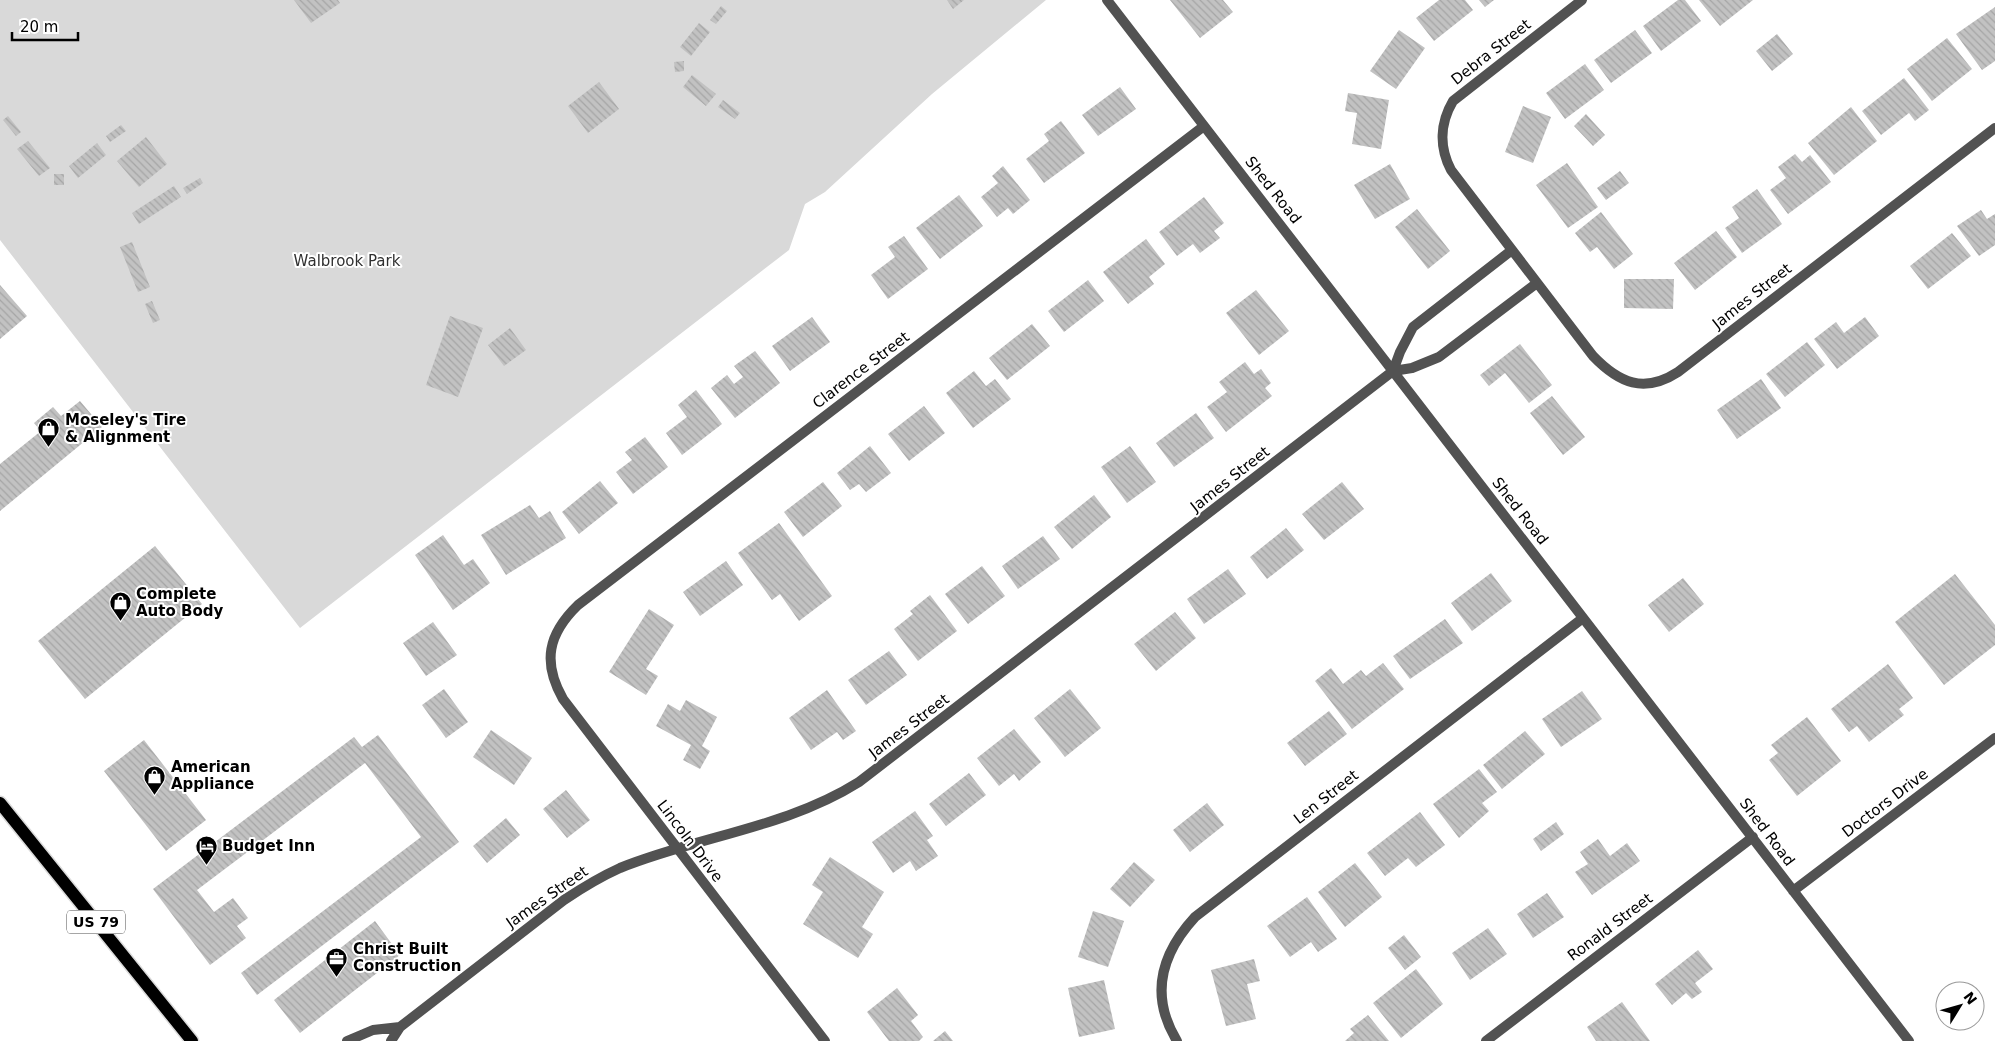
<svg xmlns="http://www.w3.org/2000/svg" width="1995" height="1041" viewBox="0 0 1995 1041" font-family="'DejaVu Sans',sans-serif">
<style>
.park{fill:#d9d9d9}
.building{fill:url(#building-back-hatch)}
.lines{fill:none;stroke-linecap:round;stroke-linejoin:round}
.primary-casing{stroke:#dbdbdb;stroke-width:15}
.minor{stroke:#525252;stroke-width:10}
.primary{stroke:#000;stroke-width:12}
.labels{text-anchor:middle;stroke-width:4;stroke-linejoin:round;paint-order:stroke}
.shield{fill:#fff;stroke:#4c4c4c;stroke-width:1}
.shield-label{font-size:14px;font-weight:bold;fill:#000}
.street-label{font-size:15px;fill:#000;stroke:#fff}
.park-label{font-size:15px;fill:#303030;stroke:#fff}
.poi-label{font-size:15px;font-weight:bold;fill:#000;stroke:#fff;text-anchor:start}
</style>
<defs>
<pattern id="building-back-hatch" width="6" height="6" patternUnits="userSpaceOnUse" patternTransform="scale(1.25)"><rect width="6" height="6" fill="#c2c2c2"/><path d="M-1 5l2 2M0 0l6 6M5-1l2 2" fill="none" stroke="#a5a5a5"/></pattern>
</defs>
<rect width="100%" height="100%" fill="#fff"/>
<path class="park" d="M0 0H1046L932 94 825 192 805 204 789 250 300 628 0 240Z"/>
<path class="building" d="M294 0H338L340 3 311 23Z
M947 0H964L953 9Z
M1170 0H1223L1233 12 1200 38Z
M1439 0H1465L1473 10 1434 41 1416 18Z
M1479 0H1494L1485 7Z
M1678 0H1685L1701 21 1661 51 1643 26Z
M1699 0H1753L1720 26Z
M721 6 727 11 716 24 710 20Z
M1995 7V61L1982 70 1956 34Z
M699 23 710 32 691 56 680 47Z
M1399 30 1425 48 1396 89 1370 71Z
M1635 30 1652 53 1611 83 1594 60Z
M1777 34 1793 54 1772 71 1756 51Z
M1947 38 1972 69 1932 101 1907 69Z
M684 61V71L675 72 674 62Z
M1585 64 1604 90 1565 119 1546 93Z
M692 75 716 94 706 106 683 87Z
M1904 78 1929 110 1915 121 1909 113 1881 135 1862 111Z
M599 82 619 109 588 133 568 106Z
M1120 87 1136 109 1098 136 1082 115Z
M1348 93 1389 100 1381 149 1352 144 1357 113 1345 111Z
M723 100 740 113 735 119 718 107Z
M1523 106 1551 117 1533 163 1505 152Z
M1851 107 1877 141 1834 175 1808 143Z
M1586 114 1605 135 1593 146 1574 126Z
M8 116 21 132 16 136 3 120Z
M1061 121 1085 153 1044 183 1026 159 1049 141 1044 134Z
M121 125 126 131 110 142 106 136Z
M146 137 167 164 139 187 117 161Z
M28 141 50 168 39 176 17 149Z
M97 143 106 155 78 178 69 166Z
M1795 154 1802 162 1810 155 1831 182 1788 214 1770 190 1786 178 1778 167Z
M1567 163 1598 207 1568 228 1536 185Z
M1390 164 1410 199 1375 219 1354 185Z
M1003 166 1030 200 1013 214 1008 208 997 217 981 197 998 183 992 176Z
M1620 171 1629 183 1606 200 1597 188Z
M54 174H64V185H54Z
M200 178 203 183 187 194 183 188Z
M174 186 181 197 139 224 132 213Z
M1757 189 1782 224 1742 253 1725 228 1739 218 1732 207Z
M959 195 983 226 940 259 916 228Z
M1204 197 1224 223 1214 231 1220 238 1200 253 1193 244 1177 256 1159 232Z
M1417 209 1450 251 1428 269 1395 227Z
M1981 210 1987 219 1995 214V245L1979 256 1957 226Z
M1601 212 1633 254 1614 269 1597 247 1590 252 1575 233Z
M1716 231 1737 257 1695 290 1674 263Z
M1952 233 1971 256 1928 289 1910 266Z
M904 236 928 269 888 299 871 275 895 257 888 247Z
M1146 239 1165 264 1149 277 1154 284 1128 304 1103 272Z
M132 242 150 287 138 292 120 247Z
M1624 279H1674L1673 309 1624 308Z
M1088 280 1104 301 1064 332 1048 311Z
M0 285 27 316 0 339Z
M1256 290 1289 331 1259 355 1226 313Z
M152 301 160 320 153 323 145 304Z
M450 316 483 328 458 397 426 385Z
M812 317 830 342 790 371 772 346Z
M1865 317 1879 336 1837 369 1814 339 1836 322 1844 333Z
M1032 324 1050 346 1007 380 989 358Z
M510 328 526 350 504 366 488 345Z
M1807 342 1825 365 1785 397 1766 374Z
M1520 344 1552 385 1529 403 1505 373 1489 386 1480 375Z
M755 351 780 383 735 418 711 388 727 375 734 384 743 377 734 366Z
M1245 362 1254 374 1261 369 1271 383 1265 388 1272 396 1226 432 1207 407 1227 392 1219 382Z
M974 371 986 386 995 379 1011 399 973 428 946 393Z
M1761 379 1781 408 1737 439 1717 410Z
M696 390 722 424 682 455 666 433 687 417 678 405Z
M1552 396 1585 437 1563 455 1530 413Z
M80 401 102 427 0 511V464L41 431 34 423 53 407 61 416Z
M924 406 945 433 909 461 888 434Z
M1196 413 1214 438 1174 467 1156 443Z
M645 437 668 467 633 494 616 472 632 460 625 452Z
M870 446 891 473 866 492 859 484 850 490 837 473Z
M1130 446 1156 482 1127 503 1101 467Z
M600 481 618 503 579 534 562 512Z
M823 482 842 506 803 537 784 512Z
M1342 482 1364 509 1324 540 1302 514Z
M1094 495 1111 517 1072 549 1054 527Z
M530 505 539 518 550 511 566 538 506 575 481 535Z
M779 523 832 596 799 621 780 594 772 600 738 553Z
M1286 528 1304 550 1267 579 1250 557Z
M443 535 464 565 473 559 490 583 453 610 415 555Z
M1043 536 1060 559 1018 589 1002 566Z
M155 546 202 604 85 699 38 641Z
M726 561 743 585 700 616 683 592Z
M982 566 1005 596 968 624 945 594Z
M1228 569 1246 594 1204 624 1187 599Z
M1491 573 1512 601 1472 631 1451 603Z
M1955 574 1995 625V645L1944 685 1895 622Z
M1683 578 1704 604 1669 632 1648 605Z
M930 595 957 631 918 661 894 629 913 614 910 611Z
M649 609 674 625 646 669 658 676 646 695 609 672Z
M1175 612 1196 638 1156 671 1134 644Z
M1445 619 1463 643 1410 679 1393 656Z
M433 622 457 655 426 676 403 643Z
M889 651 907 675 866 705 848 680Z
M1383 663 1404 689 1352 729 1315 681 1331 668 1343 684 1361 670 1366 676Z
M1888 664 1913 698 1899 709 1904 715 1869 742 1857 726 1849 732 1831 709Z
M444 689 468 722 446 738 422 705Z
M1070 689 1101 728 1065 757 1034 718Z
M827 690 856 731 843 740 837 732 811 750 789 718Z
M1582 691 1602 719 1561 747 1542 719Z
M686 700 717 717 702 746 710 751 700 769 683 760 691 745 656 726 668 704 680 711Z
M1329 711 1347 734 1305 766 1287 743Z
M1807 717 1841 761 1797 796 1769 760 1778 753 1771 745Z
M1014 729 1041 762 1019 781 1014 774 999 786 977 758Z
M491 730 532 758 514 785 473 757Z
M1525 731 1545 754 1502 789 1483 765Z
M378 735 459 842 257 995 241 973 421 837 365 763 197 890 214 912 233 898 248 918 237 926 246 938 210 965 153 889 354 737 362 747Z
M144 740 206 820 166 851 104 771Z
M1479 769 1497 792 1482 803 1489 811 1459 838 1433 804Z
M969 773 986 795 946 826 929 804Z
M566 790 590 820 567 838 543 809Z
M1207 803 1224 825 1190 852 1173 830Z
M915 811 933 836 927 840 938 856 916 871 910 861 893 873 872 842Z
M1420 812 1445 845 1416 867 1408 858 1385 876 1367 853Z
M506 818 520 835 487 863 473 846Z
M1556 822 1564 834 1541 851 1533 839Z
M1598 839 1610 856 1627 843 1640 861 1592 895 1575 872 1588 864 1580 852Z
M830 857 884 892 862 927 873 934 858 958 803 924 823 892 812 885Z
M1134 862 1155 880 1130 907 1110 889Z
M1355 863 1382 897 1345 927 1318 892Z
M1547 893 1564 917 1533 938 1517 914Z
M1307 897 1337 939 1318 952 1311 942 1290 957 1267 926Z
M1093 911 1124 921 1108 967 1078 957Z
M375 921 400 955 300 1033 274 1000Z
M1488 928 1507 954 1470 980 1452 953Z
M1404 935 1421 957 1405 970 1388 948Z
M1698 950 1713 969 1695 983 1702 992 1692 999 1686 993 1672 1005 1655 984Z
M1254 959 1260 981 1247 984 1256 1019 1226 1026 1211 970Z
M1416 969 1443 1004 1401 1038 1373 1003Z
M1104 980 1115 1029 1079 1037 1068 988Z
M897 988 918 1015 911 1021 923 1037 919 1041H889L867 1012Z
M1622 1002 1650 1041H1596L1587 1027Z
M1368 1015 1389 1041H1345L1354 1033 1350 1029Z
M945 1031 953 1041H933Z"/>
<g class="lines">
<defs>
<path id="primary" d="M0 803 192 1041"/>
</defs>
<use href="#primary" class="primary-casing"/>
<path class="minor" d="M1107 0 1909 1041
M1582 0 1453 101C1440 123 1439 147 1451 170L1593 356C1619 383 1644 394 1678 372L1995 128
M1393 371 1400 352 1413 327 1512 250
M1793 891 1995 738
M347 1041 373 1030 400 1027
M391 1041 400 1027 564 900C582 888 600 877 620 868 699 836 786 828 859 782L1393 371 1412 368 1439 357 1537 283
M825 1041 563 699C542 662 548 634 578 605L1204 126
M1177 1041C1149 995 1161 954 1195 917L1583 618
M1486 1041 1753 837"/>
<use href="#primary" class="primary"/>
</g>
<defs>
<symbol id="shop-pin" viewBox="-11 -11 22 30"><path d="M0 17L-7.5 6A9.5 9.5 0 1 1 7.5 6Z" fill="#000" stroke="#fff"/><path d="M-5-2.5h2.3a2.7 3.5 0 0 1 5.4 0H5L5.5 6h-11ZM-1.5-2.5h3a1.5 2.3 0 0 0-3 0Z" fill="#fff"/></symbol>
<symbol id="hotel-pin" viewBox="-11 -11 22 30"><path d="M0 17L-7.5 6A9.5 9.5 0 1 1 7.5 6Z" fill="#000" stroke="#fff"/><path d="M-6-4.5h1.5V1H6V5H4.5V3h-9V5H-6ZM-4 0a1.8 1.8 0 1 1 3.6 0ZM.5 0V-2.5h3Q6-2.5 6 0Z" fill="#fff"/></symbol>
<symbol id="office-pin" viewBox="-11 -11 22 30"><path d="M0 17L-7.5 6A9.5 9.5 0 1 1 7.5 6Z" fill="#000" stroke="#fff"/><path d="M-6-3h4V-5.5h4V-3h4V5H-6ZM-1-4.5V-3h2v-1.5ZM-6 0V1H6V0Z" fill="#fff"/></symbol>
</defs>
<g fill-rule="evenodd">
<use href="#shop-pin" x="36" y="416" width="25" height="34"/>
<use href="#shop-pin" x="108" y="590" width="25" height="34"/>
<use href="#shop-pin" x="142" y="764" width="25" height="34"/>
<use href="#hotel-pin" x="194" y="834" width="25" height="34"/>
<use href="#office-pin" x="324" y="946" width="25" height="34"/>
</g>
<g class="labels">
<rect class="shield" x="67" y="910.5" width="58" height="23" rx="4"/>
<g class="shield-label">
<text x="96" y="927">US 79</text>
</g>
<g class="street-label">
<text transform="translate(1491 52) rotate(-38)" y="5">Debra Street</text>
<text transform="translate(1273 190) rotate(52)" y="5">Shed Road</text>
<text transform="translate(1752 296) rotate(-38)" y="5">James Street</text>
<text transform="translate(861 370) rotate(-37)" y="5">Clarence Street</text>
<text transform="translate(1230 479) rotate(-38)" y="5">James Street</text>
<text transform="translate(1520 511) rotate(52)" y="5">Shed Road</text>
<text transform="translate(909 726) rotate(-37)" y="5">James Street</text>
<text transform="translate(1326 797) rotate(-38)" y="5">Len Street</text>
<text transform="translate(1885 803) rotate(-37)" y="5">Doctors Drive</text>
<text transform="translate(1767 832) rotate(53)" y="5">Shed Road</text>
<text transform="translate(690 841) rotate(53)" y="5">Lincoln Drive</text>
<text transform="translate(547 897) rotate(-35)" y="5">James Street</text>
<text transform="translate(1610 927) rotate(-37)" y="5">Ronald Street</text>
</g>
<g class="park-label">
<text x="347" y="266">Walbrook Park</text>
</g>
<g class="poi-label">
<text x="65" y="425">Moseley's Tire<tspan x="65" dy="17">&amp; Alignment</tspan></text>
<text x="136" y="599">Complete<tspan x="136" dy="17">Auto Body</tspan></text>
<text x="171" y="772">American<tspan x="171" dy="17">Appliance</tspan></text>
<text x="222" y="851">Budget Inn</text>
<text x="353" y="954">Christ Built<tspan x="353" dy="17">Construction</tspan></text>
</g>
</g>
<g transform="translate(1960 1006) rotate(53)"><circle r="24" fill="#ffffff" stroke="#999999"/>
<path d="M0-4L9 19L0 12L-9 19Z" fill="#000000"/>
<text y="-8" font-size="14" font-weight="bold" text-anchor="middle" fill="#000000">N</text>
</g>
<path d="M12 32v8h66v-8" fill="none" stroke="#000000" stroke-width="2.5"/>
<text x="20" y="32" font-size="15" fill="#000000" stroke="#ffffff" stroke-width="4" paint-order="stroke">20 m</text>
</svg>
